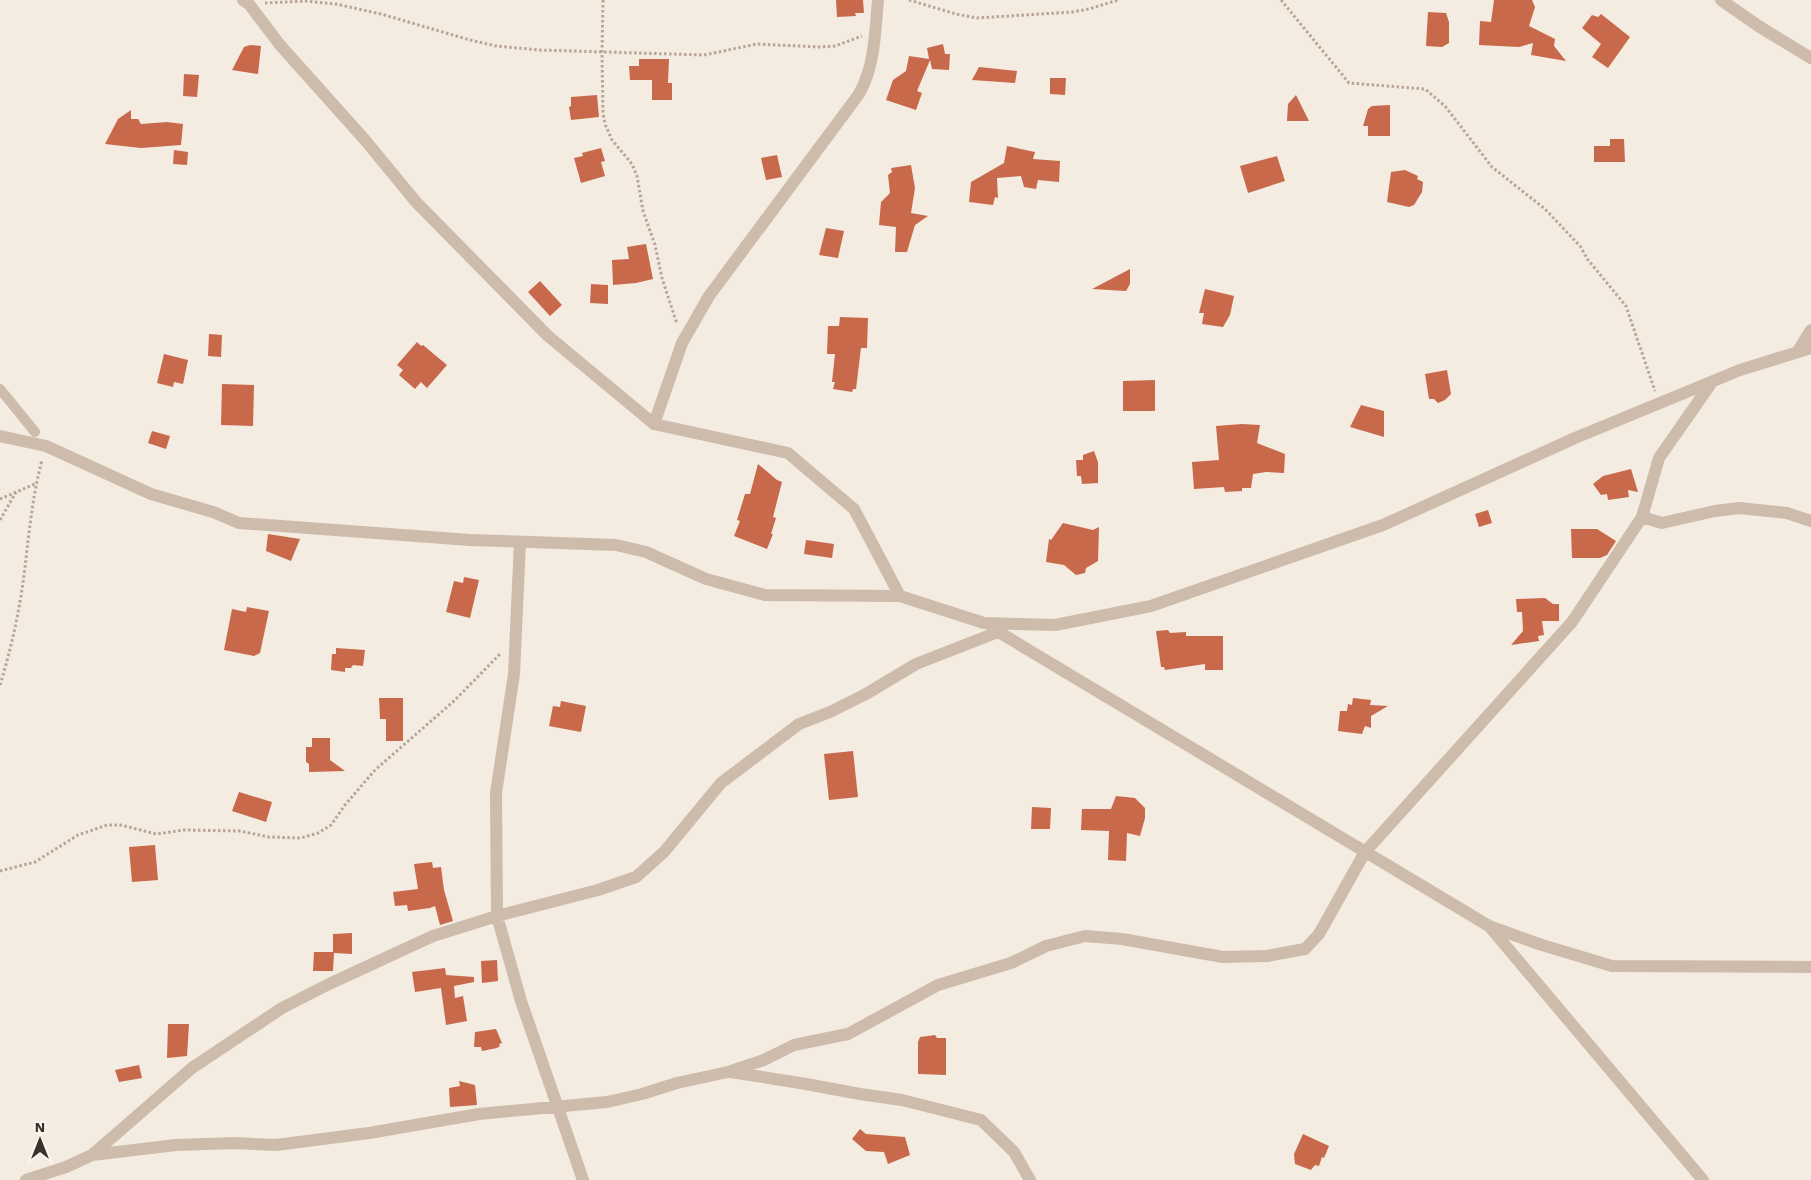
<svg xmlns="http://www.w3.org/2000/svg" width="1811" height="1180" viewBox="0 0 1811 1180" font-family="'Work Sans',sans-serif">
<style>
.building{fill:#c8694b}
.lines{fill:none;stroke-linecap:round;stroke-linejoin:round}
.path{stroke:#b9a596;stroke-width:3;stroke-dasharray:2.5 2.5;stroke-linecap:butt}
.pedestrian{stroke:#cdbbac;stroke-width:10}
.minor{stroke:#cdbbac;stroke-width:12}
</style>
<rect width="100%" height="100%" fill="#f4ebe1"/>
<path class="building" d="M836 0H863L864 13H855L856 16 837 17Z
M1494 0H1532L1535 7 1529 26 1555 39 1554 46 1566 61 1531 55 1533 43 1519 47 1479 45 1480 21 1491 22Z
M1428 12 1446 13 1449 22V43L1442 47 1426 46Z
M1601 14 1630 37 1608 68 1592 57 1601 44 1582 28 1592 15 1598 17Z
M943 44 945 54H950L949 70 932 69 930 60 917 91 922 93 916 110 886 100 893 80 906 71 909 56 929 59 927 48Z
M250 45 261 46 258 74 232 70 244 47Z
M639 59H669L668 83H672V100H652V80H630L629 66H639Z
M979 67 1017 71 1015 83 972 80Z
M184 74 199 75 197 97 183 96Z
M1050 78H1066L1065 95 1050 94Z
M597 95 599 117 571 120 569 107 571 106V97Z
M1296 95 1309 121H1287L1288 104Z
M1390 105V136H1368V126H1363L1368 109 1372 106Z
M131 110V119H138L141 124 167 122 183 124 181 145 141 148 105 144 118 119Z
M1610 139H1624L1625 162H1594V146H1610Z
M1007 146 1035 152 1033 159 1060 161 1059 182 1038 180 1036 189 1024 187 1021 176 997 178 998 198 995 197 993 205 969 202 971 182 1004 163Z
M601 148 605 161 601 162 605 176 581 183 574 158 583 156 582 153Z
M174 150 188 152 187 165 173 164Z
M777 155 782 177 766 180 761 158Z
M1277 156 1285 181 1248 193 1240 166Z
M911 165 915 188 911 213 928 216 915 225 907 252H895L896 227 879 225 881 202 890 193 888 175 892 172 891 168Z
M1405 170 1418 176 1417 179 1423 182 1422 192 1414 205 1409 207 1387 202 1391 172Z
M826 228 844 231 838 258 819 255Z
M646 244 653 279 636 283 613 285 612 260 629 259 627 247Z
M1130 269V284L1126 291 1092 289Z
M540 281 562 305 550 316 528 292Z
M591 284 608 285V304L590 303Z
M1205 289 1234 296 1230 315 1223 327 1202 324 1204 313H1199Z
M840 317 868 318 867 348H861L856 389H853L852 392 833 389 835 382H832L835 354H827L828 326H839Z
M209 334 222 335 221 357 208 356Z
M417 342 421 346 423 345 447 365 427 388 421 382 415 389 399 375 403 370 397 365Z
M164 354 188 360 183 384 174 382 173 387 157 383Z
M1447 370 1451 394 1445 400 1438 403 1434 399H1429L1425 374Z
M1155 380V411H1123V381Z
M222 384 254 385 253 426 221 425Z
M1361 405 1384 411V437L1350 427Z
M1242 424 1260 425 1257 443 1285 454 1284 473 1266 472 1253 474 1251 488H1242V491L1225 492 1224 487 1194 489 1192 462 1219 460 1216 426Z
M152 431 170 436 166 449 148 443Z
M1094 451 1098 462V483L1082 484 1081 476H1077L1076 460H1083V455Z
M758 464 777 480 782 482 773 517 776 518 771 534H773L767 549 734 536 740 521 737 520 745 494H750Z
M1631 469 1638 492 1628 490 1629 497 1608 500 1607 494 1601 495 1593 484 1603 476Z
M1488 510 1492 523 1479 527 1475 514Z
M1063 523 1093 530 1099 527 1098 561 1086 568 1085 573 1076 575 1064 565 1046 562 1049 539 1051 540Z
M1571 529H1597L1616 541 1607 555 1600 558H1572Z
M268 534 300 539 291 561 266 551Z
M806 540 834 544 832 558 804 554Z
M464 577 479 580 470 618 446 612 454 581 463 583Z
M1545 598 1553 604H1559V621H1542L1544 635 1538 636 1539 641 1511 645 1523 631 1522 612H1517L1516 599Z
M247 607 269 611 260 653 254 656 224 650 232 609 246 612Z
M1168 630 1170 633 1186 632V636H1223V670H1205V664L1165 670 1164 667H1161L1156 631Z
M336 648 365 650 363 666 353 665 351 668H345V672L331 670 332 654H336Z
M379 698H403V741H386V719H380Z
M1353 698 1371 700 1370 705 1388 706 1371 716V728L1365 726 1362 734 1338 731 1340 711H1347L1348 704 1352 705Z
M561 701 586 706 581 732 549 726 553 706 560 707Z
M312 738H330V760L345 771 309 772V764L306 762V747H312Z
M853 751 858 797 829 800 824 754Z
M239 792 272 802 266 822 232 811Z
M1116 796 1135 798 1145 808V818L1140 836 1127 833 1126 861 1108 860 1109 831 1081 830 1082 809H1111Z
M1032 807 1051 808 1050 829H1031Z
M155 845 158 880 132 882 129 847Z
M432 862 433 868 441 867 444 890 453 921 440 925 435 906 430 908 408 911 407 905 395 906 393 892 418 889 414 864Z
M352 933V954L334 953 333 971H313L314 952H333V934Z
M497 960 498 981 482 983 481 961Z
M445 968 446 975 474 977V982L454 986 455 998 463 996 467 1021 446 1025 441 988 415 992 412 972Z
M168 1024H189L187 1056 167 1058Z
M496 1029 502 1043 499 1044 500 1046 497 1048 482 1051 481 1047H474L475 1032Z
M935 1035 937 1038H946V1075L918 1074V1042L920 1037Z
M139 1065 142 1078 119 1082 115 1070Z
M459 1081 475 1085 477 1105 450 1107 449 1088 460 1086Z
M860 1129 866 1134 905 1137 910 1155 888 1164 884 1152 866 1151 852 1139Z
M1303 1134 1329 1146 1324 1158 1322 1157 1319 1166 1315 1165 1311 1170 1295 1164 1294 1154Z"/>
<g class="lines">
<path class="path" d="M603 0 602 53 603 113 605 124 612 140 632 164 637 176 643 211 655 245 662 278 677 324
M909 0 956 14 977 18 1072 12 1089 9 1118 0
M1281 0 1349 83 1425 89 1445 106 1492 167 1545 209 1580 246 1588 260 1626 306 1655 391
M265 3 305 1 336 4 381 14 470 40 496 46 540 50 704 55 757 44 819 47 835 46 862 36
M0 499 35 484
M0 520 16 492
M0 685C9 656 16 626 21 596 28 551 30 505 42 460
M0 871 35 862 78 835 107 825H121L156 834 184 830 240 831 269 837 301 838 318 833 331 825 345 805 375 770 454 701 500 654"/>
<path class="pedestrian" d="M0 389 35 432"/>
<path class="minor" d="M243 0 249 4 280 45 365 140 416 202 548 336 654 424 788 453 854 509 900 596 984 623 1055 625 1151 606 1383 525 1575 438 1740 370 1811 348
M1721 0 1760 27 1811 58
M1798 351 1811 330
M654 424 682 343 709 296 859 94C875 66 875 32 878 0
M0 436 46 446 151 494 213 512 239 523 470 540 616 545 646 552 706 579 765 595 900 596
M1642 517 1662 523 1715 511 1739 508 1787 513 1811 521
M520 542 514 674 496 793 497 916 521 1001 583 1180
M992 628 1489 926 1542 945 1612 966 1811 967
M1489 926 1703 1180
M731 1072 806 1084 860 1094 902 1100 981 1120 1014 1152 1030 1180
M92 1155 176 1145 235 1143 276 1145 369 1133 479 1114 607 1102 642 1094 677 1083 728 1072 764 1060 794 1045 848 1034 938 985 1011 963 1046 946 1085 936 1122 939 1223 957 1267 956 1305 949 1319 934 1365 852 1572 622 1642 517 1659 458 1712 382
M26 1180 66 1167 92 1155 192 1068 282 1008 329 984 433 936 497 916 598 890 636 877 664 852 721 783 799 724 830 712 866 694 916 664 998 632"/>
</g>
<g transform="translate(40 1140)" stroke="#fbf5ee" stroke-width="4" paint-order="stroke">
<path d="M0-4L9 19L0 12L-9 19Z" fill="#3b302b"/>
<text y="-8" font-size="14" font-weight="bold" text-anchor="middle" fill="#3b302b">N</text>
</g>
</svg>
